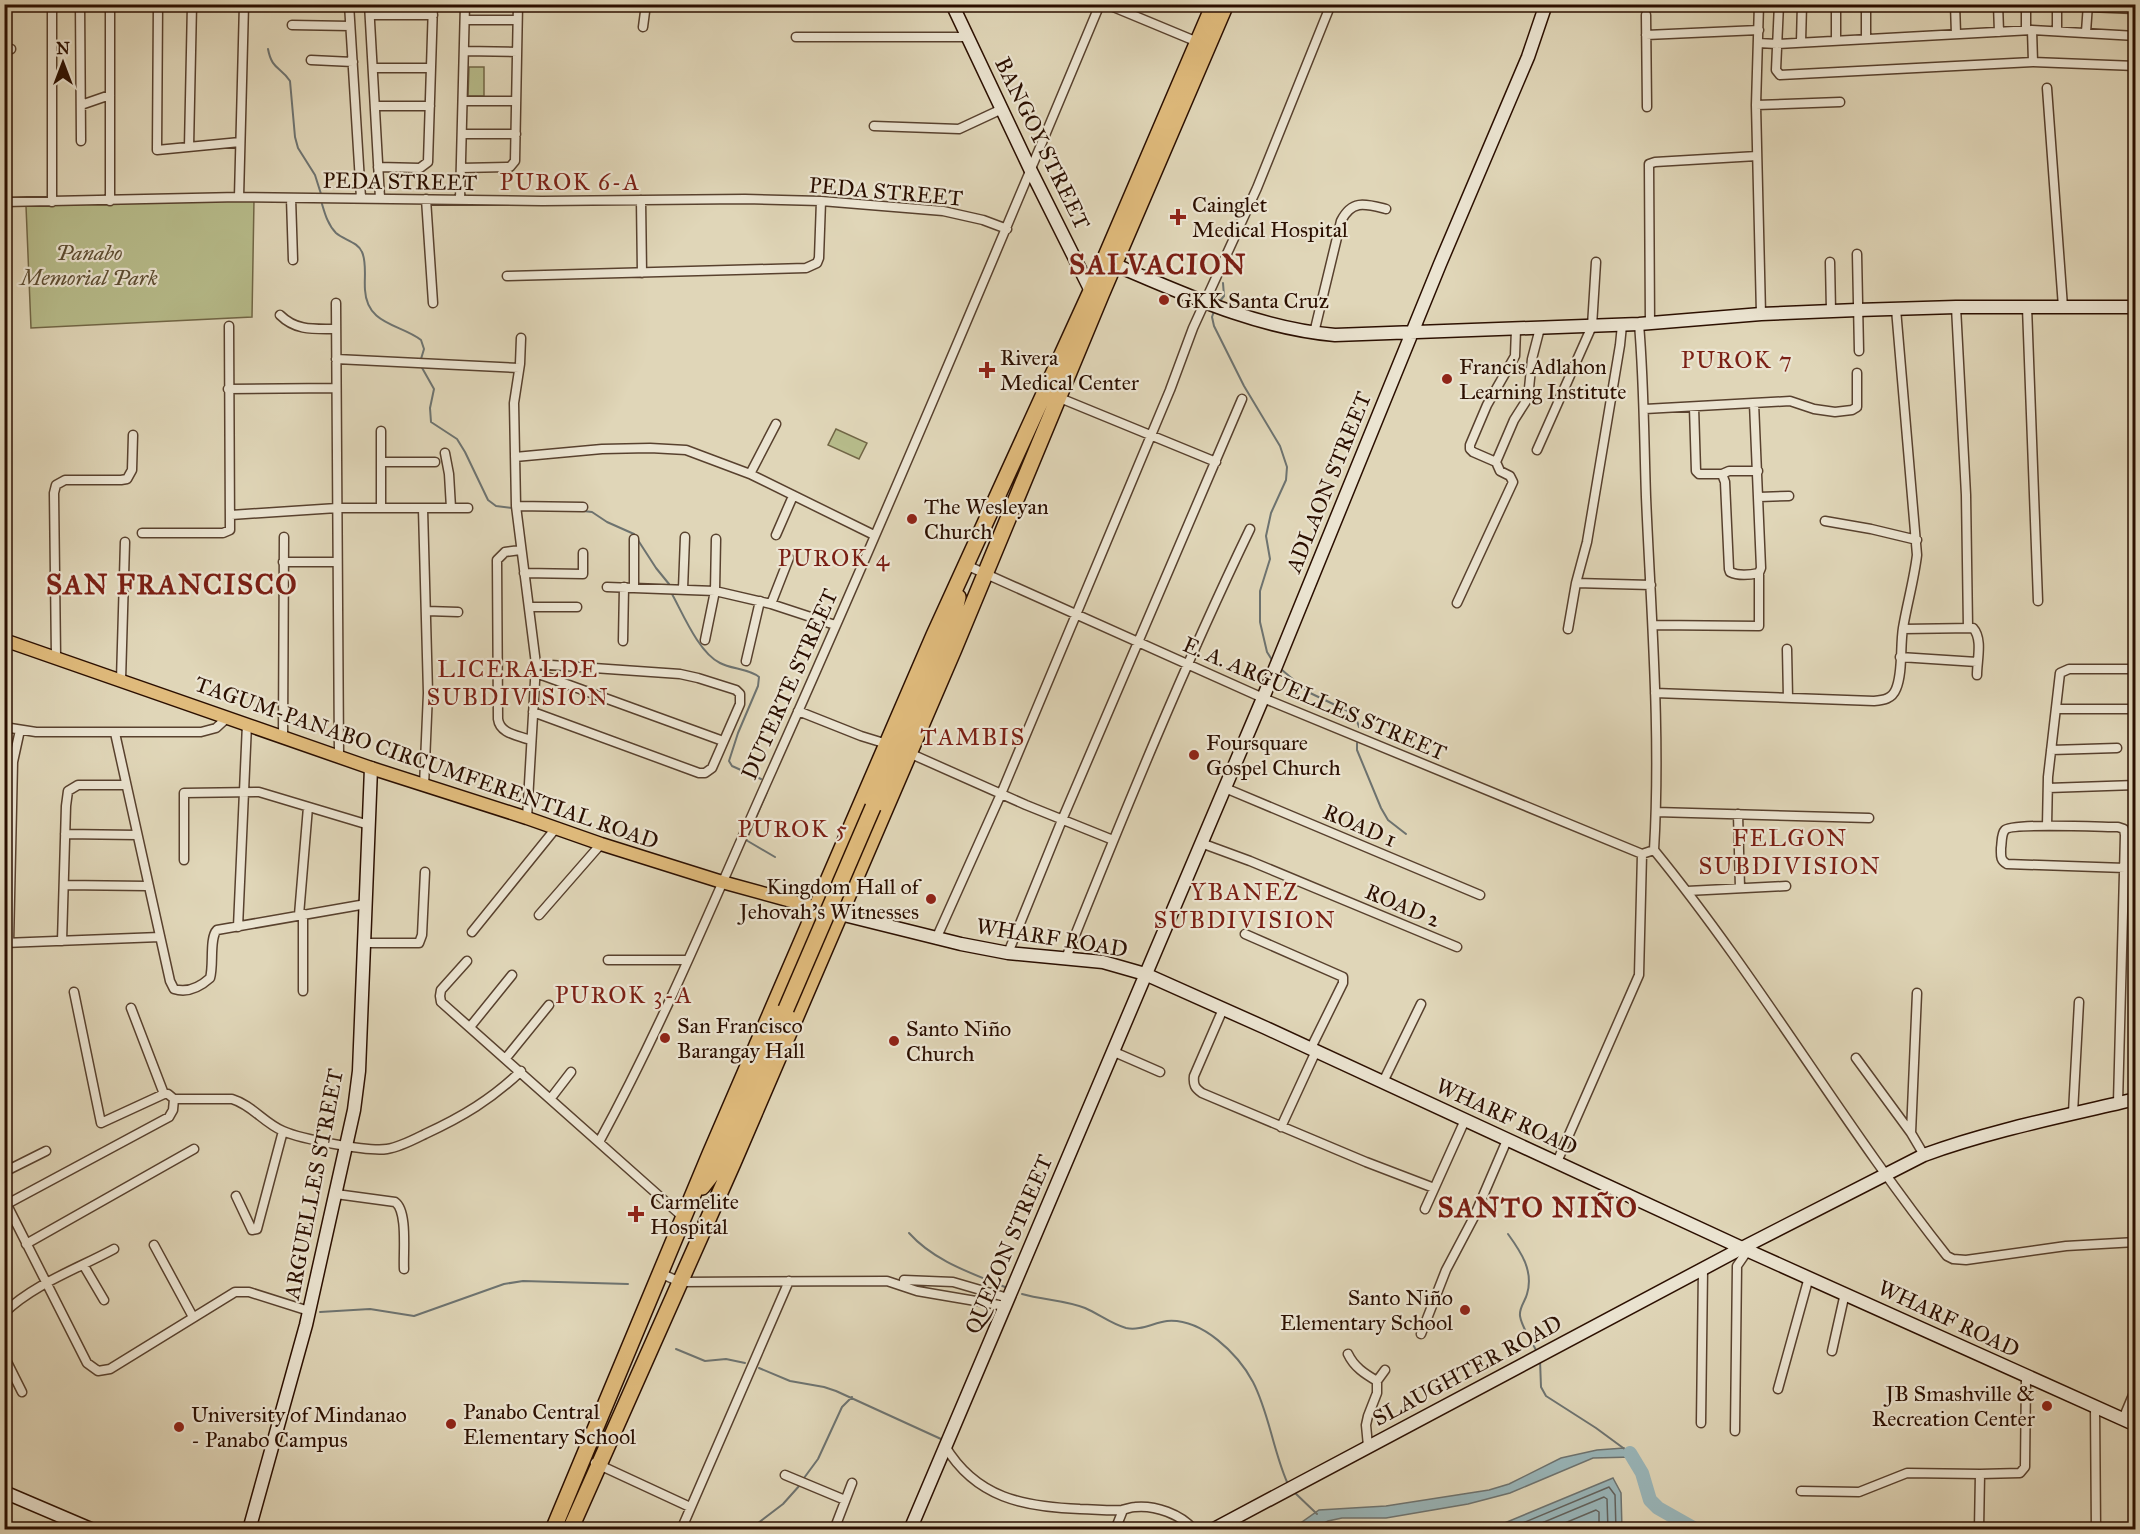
<svg xmlns="http://www.w3.org/2000/svg" width="2140" height="1534" viewBox="0 0 2140 1534" font-family="'IM FELL Great Primer',serif">
<style>
.green{fill:#b7bc8b;stroke:#716646;stroke-width:1.5}
.water{fill:#99b6ba;stroke:#6d7370;stroke-width:1.5}
.lines{fill:none;stroke-linecap:round;stroke-linejoin:round}
.shore{stroke:#62625d;stroke-width:1.5}
.stream{stroke:#6d7370;stroke-width:2}
.river{stroke:#99b6ba;stroke-width:14}
.street-casing{stroke:#58412e;stroke-width:11}
.secondary-casing{stroke:#2b0f00;stroke-width:15}
.primary-casing{stroke:#2b0f00;stroke-width:15}
.highway-casing{stroke:#2b0f00;stroke-width:18}
.street{stroke:#ebe4d1;stroke-width:8}
.secondary{stroke:#ebe4d1;stroke-width:12}
.primary{stroke:#e0bb7c;stroke-width:12}
.highway{stroke:#e0bb7c;stroke-width:15}
.highway-bridge-casing{stroke:#2b0f00;stroke-width:18;stroke-linecap:butt}
.highway-bridge{stroke:#e0bb7c;stroke-width:15}
.poi-dot{fill:#8f2418;stroke:#ebe4d1;stroke-width:2}
.labels{text-anchor:middle;stroke-width:4.5;stroke-linejoin:round;paint-order:stroke}
.street-label{font-size:22px;fill:#2b0f00;stroke:#ebe4d1}
.poi-label{font-size:22px;fill:#2b0f00;stroke:#ebe4d1;text-anchor:start}
.park-label{font-size:22px;font-style:italic;fill:#5c4c31;stroke:#ebe4d1}
.neighbourhood-label{font-size:24px;letter-spacing:1.5px;fill:#7a1f14;stroke:#ebe4d1}
.district-label{font-size:28px;font-weight:bold;letter-spacing:1.5px;fill:#7a1f14;stroke:#ebe4d1}
</style>
<rect width="100%" height="100%" fill="#e0d6b8"/>
<filter id="stains"><feTurbulence type="fractalNoise" baseFrequency=".00333" numOctaves="4"/><feColorMatrix values="0 0 0 0 .2 0 0 0 0 .09 0 0 0 0 .02 0 0 0 .5 -.17"/></filter>
<radialGradient id="worn" r=".72"><stop offset=".6" stop-color="#630" stop-opacity="0"/><stop offset="1" stop-color="#630" stop-opacity=".3"/></radialGradient>
<path class="green" d="M469 67H484V96H468Z
M254 200 252 317 31 328 26 206Z
M836 429 867 443 859 459 828 445Z"/>
<path class="water" d="M1624 1448 1632 1457 1593 1458 1510 1493 1468 1504 1386 1518H1342L1328 1521 1313 1529H1292L1319 1510 1386 1506 1489 1490 1509 1484 1561 1458 1597 1450Z
M1613 1478 1621 1493 1622 1529H1490Z"/>
<g class="lines">
<path class="shore" d="M1506 1530 1609 1487 1615 1495 1616 1530
M1525 1530 1604 1497 1607 1499 1608 1530
M1548 1530 1596 1510 1599 1512V1530"/>
<path class="stream" d="M268 49C272 70 280 66 290 81L295 137 298 148 315 175 321 194
M322 204C325 214 328 225 336 233 344 240 358 242 362 252 367 263 364 278 365 290 367 325 400 324 421 340L424 349 421 359
M1219 302 1224 296 1223 283
M1214 311 1212 317 1214 326 1244 386 1280 446 1287 467 1286 480 1271 513 1266 536 1270 559 1260 591V622L1267 652 1272 660
M421 366 434 389 430 408 431 422 457 439 465 452 488 500 496 506 512 508
M583 511 592 512 607 522 634 534 656 568 669 584
M672 594C683 614 699 653 720 663 731 669 750 669 759 677L758 686 738 733 729 761 732 766 761 779
M1282 670 1308 692 1352 713 1356 718 1359 727
M1357 743V750L1381 808 1388 820 1406 834
M767 792 746 840 775 857
M909 1233C934 1261 971 1273 1005 1287
M1508 1234C1521 1252 1534 1271 1527 1294 1525 1302 1519 1307 1520 1316 1522 1328 1531 1340 1536 1350
M1022 1294C1043 1300 1064 1300 1085 1308 1099 1314 1111 1324 1126 1328 1140 1331 1153 1323 1167 1321 1202 1318 1238 1354 1253 1382 1269 1413 1273 1450 1287 1482
M320 1312 370 1309 414 1316 504 1284 523 1281 628 1284
M676 1349 705 1361 726 1359 745 1363
M1540 1360 1541 1387 1546 1396 1596 1428 1630 1453
M759 1368 790 1381 824 1387 836 1391 941 1439
M804 1478 818 1459 842 1407 852 1397
M1293 1491 1317 1514
M749 1530 783 1504 800 1485"/>
<path class="river" d="M1630 1453 1642 1473 1650 1500 1658 1508 1697 1530"/>
<defs>
<path id="street" d="M52 4V202
M80 4 81 141
M158 4 157 150 240 142
M349 4 361 198
M369 4 380 198
M1106 4 1200 43
M1759 4 1756 105 1761 314
M1779 4 1776 70 1780 75 2033 62 2136 66
M1836 4V40
M1955 4 1956 34
M1998 4 1999 32
M2026 4V30
M2057 4V30
M2088 7 2136 9
M370 15H433
M1646 15 1647 107
M465 20H517
M292 25 350 26
M643 27 646 4
M2032 30 2033 62
M2086 32 2088 4
M1646 35 1759 30
M796 37H968
M1866 38V4
M1801 42 1802 4
M1758 43 1777 44 2032 30 2136 36
M4 49H11
M464 51 517 52
M311 60 353 62
M373 68H431
M2047 88 2063 307
M463 101H516
M81 105 110 95
M1756 105 1840 102
M375 106H430
M874 126 959 129 1002 109
M462 134H516
M189 147 192 4
M378 167 420 168 428 162 433 4
M461 168 507 167H510L515 161 518 4
M239 197 244 4
M291 198 293 260
M426 199 433 303
M460 199 465 4
M641 200 642 273
M110 201V4
M4 202 239 197 542 201 745 199 821 201 943 211 983 220 1007 229
M1857 254 1859 351
M1830 262 1831 311
M507 276 806 268 817 263 819 258 821 201
M336 303 339 756
M1956 307 1966 495 1968 627
M2027 307 2038 601
M280 315C296 331 314 329 336 329
M1639 324C1644 382 1644 439 1646 497 1651 614 1661 733 1654 850 1760 980 1843 1125 1947 1256L1953 1259 1966 1260 2066 1246 2136 1242
M1650 324 1649 164 1655 162 1757 156
M1314 333 1341 221C1352 199 1366 204 1386 209
M521 338 520 364 514 403 516 506 536 664 527 818
M336 359 519 368
M228 389 336 388
M1055 396 1216 462
M1694 407 1696 471 1699 474H1722L1725 482 1729 569 1730 572C1738 576 1750 575 1759 573L1761 568 1754 403
M1645 409 1790 401 1814 409 1835 412 1852 410 1857 407V373
M1537 450 1592 326 1596 262
M445 453 449 474 451 508
M515 457 602 449 650 448 686 450 750 474 874 535
M381 462H435
M1496 462 1473 452 1470 449V445L1487 405 1515 356 1516 329
M750 474 776 424
M1722 474 1729 471H1758
M1759 497 1789 496
M516 506 583 507
M381 508V431
M423 509 428 693 424 786
M231 515 337 508H468
M1825 521 1871 529 1917 540
M142 533H223L230 530 229 326
M776 535 793 496
M520 550 505 552 497 560 498 719C500 734 518 735 530 740
M283 562H337
M966 565 1263 698 1642 854 1654 850
M524 573 583 574V553
M1576 583 1651 585
M607 587 715 591 771 604 835 625
M634 588V539
M683 589 685 537
M1457 603 1513 482 1510 476 1500 471 1496 462 1514 420 1528 398 1532 359 1540 328
M771 604 789 558
M530 607H577
M427 611 458 612
M1653 625 1759 626V573
M1568 629 1576 583 1587 542 1620 345 1622 325
M1903 629 1973 628C1983 639 1977 660 1977 675
M705 640 715 591 716 539
M623 641 624 587
M1787 649 1788 698
M56 657 54 493 56 485 65 480H121L127 479 132 470 133 435
M1900 657 1977 662
M746 661 760 601
M536 673 723 741
M121 680 125 542
M1655 693 1874 701C1884 700 1892 699 1896 689 1903 673 1900 646 1903 628 1907 604 1914 580 1917 555L1896 309
M2056 709H2131
M798 711 861 736 887 744
M533 712 699 773H705L712 768 740 704V694L736 690 698 678 680 674 536 664
M4 727 36 732H201L216 728 228 717
M115 733 170 981 174 989C187 993 200 987 210 978 214 965 209 938 217 930L366 904
M283 737 284 537
M2051 750 2117 748
M909 753 1026 805 1113 840
M1225 788 1480 895
M2048 788 2136 785
M1656 812 1869 818
M1738 814 1740 888
M2047 826 2048 777 2060 673 2069 669H2136
M65 834 137 835
M1201 843 1250 861 1457 947
M184 860V793L259 792 369 825
M64 885 147 886
M1687 891 1786 886
M299 915 308 807
M539 915 601 844
M238 927 247 724
M472 932 556 828
M1245 934 1343 977V983L1311 1048
M936 939 1001 794 1170 390 1193 328 1257 188 1331 4
M62 941 66 806 68 791 78 785H125
M4 943 160 937
M9 943 13 762 20 730
M364 943H419L422 935 425 872
M1008 953 1062 820 1242 399
M1066 958C1124 813 1183 668 1250 529
M608 960H687
M467 961 441 990 440 996 441 1002 684 1218
M303 991V914
M74 992 101 1123 164 1094H168L174 1099H232C252 1105 264 1123 283 1131 301 1139 368 1152 387 1149 400 1147 413 1140 425 1134 462 1117 492 1099 521 1071
M131 1008 164 1094
M1223 1009 1194 1076C1193 1085 1195 1088 1202 1093L1366 1162 1434 1188
M470 1027 512 975
M1112 1051 1160 1072
M506 1058 549 1005
M1856 1058 1911 1133 1917 993
M1383 1082 1421 1004
M551 1098 571 1072
M2118 1103 2125 835 2124 829 2118 827C2103 827 2011 823 2005 830 2001 834 2002 843 2001 848 2001 856 2000 860 2007 864L2125 868
M2073 1113 2079 1002
M1281 1127 1316 1051
M1911 1133 1924 1155
M599 1142C665 1021 717 893 773 768 886 515 993 260 1100 4
M1557 1162 1639 975 1642 854
M4 1172 46 1151
M336 1194 395 1202C408 1211 403 1253 404 1269
M236 1196 252 1230 257 1229 283 1131
M4 1199 87 1363 98 1371 110 1369 235 1292H249L309 1311
M7 1204 169 1117 173 1110 174 1099
M1425 1209 1465 1120
M26 1244 194 1149
M154 1245 193 1317
M84 1266 104 1300
M660 1273 680 1282 887 1281 917 1291 1005 1306
M904 1280 953 1282 1008 1298
M4 1313C34 1284 77 1269 114 1249
M1421 1334 1446 1270 1474 1217 1507 1140
M1832 1351 1845 1293
M1348 1354C1354 1367 1365 1374 1377 1381
M4 1356 22 1392
M1778 1389 1809 1277
M2095 1407 2096 1530
M2123 1419 2136 1388
M1701 1423 1703 1269
M1735 1431 1737 1266 1748 1250
M945 1446C976 1498 1024 1507 1080 1509 1094 1509 1109 1511 1122 1510 1127 1509 1131 1507 1135 1507 1155 1505 1181 1514 1194 1530
M1368 1446 1366 1425 1368 1416 1377 1393V1381L1385 1370
M595 1463 690 1507
M785 1475 845 1500
M1801 1491 1859 1492 1907 1473 1980 1474 2020 1473 2025 1467 2026 1377
M681 1530 789 1281
M834 1530 852 1483
M1115 1530 1123 1510
M1979 1530 1980 1474"/>
<path id="secondary" d="M952 4 1031 171 1091 291 1095 293
M1106 261C1180 292 1254 328 1335 335L1639 324 1761 314 1857 310 1956 307H2136
M840 914 961 944 1008 953 1103 962 1145 974 1266 1028 1742 1248 2136 1425
M4 1492 93 1530
M249 1530 306 1325 354 1110 359 1071 371 768
M910 1530 1263 698 1440 264 1528 57 1546 4
M1212 1530 1742 1248 1924 1155C1992 1130 2065 1116 2136 1099"/>
<path id="primary" d="M4 640 371 768 527 818 601 844 722 882 824 910"/>
<path id="highway" d="M873 807 953 619 958 597
M702 1187 717 1168 786 1009
M553 1530 710 1154 934 635 1091 291 1214 4
M570 1530 733 1163 954 649 1101 295 1226 4"/>
</defs>
<use href="#street" class="street-casing"/>
<use href="#secondary" class="secondary-casing"/>
<use href="#primary" class="primary-casing"/>
<use href="#highway" class="highway-casing"/>
<use href="#street" class="street"/>
<use href="#secondary" class="secondary"/>
<use href="#primary" class="primary"/>
<use href="#highway" class="highway"/>
<defs>
<path id="highway-bridge" d="M786 1009 873 807"/>
</defs>
<use href="#highway-bridge" class="highway-bridge-casing"/>
<use href="#highway-bridge" class="highway-bridge"/>
</g>
<g class="poi-dot">
<path d="M1175 208h6v6h6v6h-6v6h-6v-6h-6v-6h6z"/>
<circle cx="1164" cy="300" r="6"/>
<path d="M984 361h6v6h6v6h-6v6h-6v-6h-6v-6h6z"/>
<circle cx="1447" cy="379" r="6"/>
<circle cx="912" cy="519" r="6"/>
<circle cx="1194" cy="755" r="6"/>
<circle cx="931" cy="899" r="6"/>
<circle cx="665" cy="1038" r="6"/>
<circle cx="894" cy="1041" r="6"/>
<path d="M633 1205h6v6h6v6h-6v6h-6v-6h-6v-6h6z"/>
<circle cx="1465" cy="1310" r="6"/>
<circle cx="2047" cy="1406" r="6"/>
<circle cx="451" cy="1424" r="6"/>
<circle cx="179" cy="1427" r="6"/>
</g>
<g class="labels">
<g class="street-label">
<text transform="translate(1043 143) rotate(64)" y="8">BANGOY STREET</text>
<text transform="translate(400 181) rotate(1)" y="8">PEDA STREET</text>
<text transform="translate(886 191) rotate(5)" y="8">PEDA STREET</text>
<text transform="translate(1328 482) rotate(-68)" y="8">ADLAON STREET</text>
<text transform="translate(789 684) rotate(-66)" y="8">DUTERTE STREET</text>
<text transform="translate(1315 698) rotate(23)" y="8">E. A. ARGUELLES STREET</text>
<text transform="translate(427 762) rotate(19)" y="8">TAGUM-PANABO CIRCUMFERENTIAL ROAD</text>
<text transform="translate(1360 825) rotate(23)" y="8">ROAD 1</text>
<text transform="translate(1403 905) rotate(23)" y="8">ROAD 2</text>
<text transform="translate(1052 937) rotate(9)" y="8">WHARF ROAD</text>
<text transform="translate(1507 1116) rotate(25)" y="8">WHARF ROAD</text>
<text transform="translate(313 1184) rotate(-79)" y="8">ARGUELLES STREET</text>
<text transform="translate(1008 1244) rotate(-67)" y="8">QUEZON STREET</text>
<text transform="translate(1949 1318) rotate(25)" y="8">WHARF ROAD</text>
<text transform="translate(1467 1370) rotate(-28)" y="8">SLAUGHTER ROAD</text>
</g>
<g class="poi-label">
<text x="1192" y="212">Cainglet<tspan x="1192" dy="25">Medical Hospital</tspan></text>
<text x="1176" y="308">GKK Santa Cruz</text>
<text x="1000" y="365">Rivera<tspan x="1000" dy="25">Medical Center</tspan></text>
<text x="1459" y="374">Francis Adlahon<tspan x="1459" dy="25">Learning Institute</tspan></text>
<text x="924" y="514">The Wesleyan<tspan x="924" dy="25">Church</tspan></text>
<text x="1206" y="750">Foursquare<tspan x="1206" dy="25">Gospel Church</tspan></text>
<text x="919" y="894" text-anchor="end">Kingdom Hall of<tspan x="919" dy="25">Jehovah's Witnesses</tspan></text>
<text x="677" y="1033">San Francisco<tspan x="677" dy="25">Barangay Hall</tspan></text>
<text x="906" y="1036">Santo Niño<tspan x="906" dy="25">Church</tspan></text>
<text x="650" y="1209">Carmelite<tspan x="650" dy="25">Hospital</tspan></text>
<text x="1453" y="1305" text-anchor="end">Santo Niño<tspan x="1453" dy="25">Elementary School</tspan></text>
<text x="2035" y="1401" text-anchor="end">JB Smashville &amp;<tspan x="2035" dy="25">Recreation Center</tspan></text>
<text x="463" y="1419">Panabo Central<tspan x="463" dy="25">Elementary School</tspan></text>
<text x="191" y="1422">University of Mindanao<tspan x="191" dy="25">- Panabo Campus</tspan></text>
</g>
<g class="park-label">
<text x="89" y="260">Panabo<tspan x="89" dy="25">Memorial Park</tspan></text>
</g>
<g class="neighbourhood-label">
<text x="570" y="190">PUROK 6-A</text>
<text x="1737" y="368">PUROK 7</text>
<text x="834" y="566">PUROK 4</text>
<text x="518" y="677">LICERALDE<tspan x="518" dy="28">SUBDIVISION</tspan></text>
<text x="973" y="745">TAMBIS</text>
<text x="793" y="837">PUROK 5</text>
<text x="1790" y="846">FELGON<tspan x="1790" dy="28">SUBDIVISION</tspan></text>
<text x="1245" y="900">YBANEZ<tspan x="1245" dy="28">SUBDIVISION</tspan></text>
<text x="624" y="1003">PUROK 3-A</text>
</g>
<g class="district-label">
<text x="1158" y="274">SALVACION</text>
<text x="172" y="594">SAN FRANCISCO</text>
<text x="1538" y="1217">SANTO NIÑO</text>
</g>
</g>
<rect width="2140" height="1534" fill="none" stroke="#e0d6b8" stroke-width="24"/>
<rect x="6" y="6" width="2128" height="1522" fill="none" stroke="#2b0f00" stroke-width="3"/>
<rect x="12" y="12" width="2116" height="1510" fill="none" stroke="#2b0f00" stroke-width="1.5"/>
<g transform="translate(63 63)" stroke="#ebe4d1" stroke-width="4.5" paint-order="stroke">
<path d="M0-4.5L10 22L0 15L-10 22Z" fill="#2b0f00"/>
<text y="-9" font-size="16" font-weight="bold" text-anchor="middle" fill="#2b0f00">N</text>
</g>
<rect width="100%" height="100%" filter="url(#stains)"/>
<rect width="100%" height="100%" fill="url(#worn)"/>
</svg>
